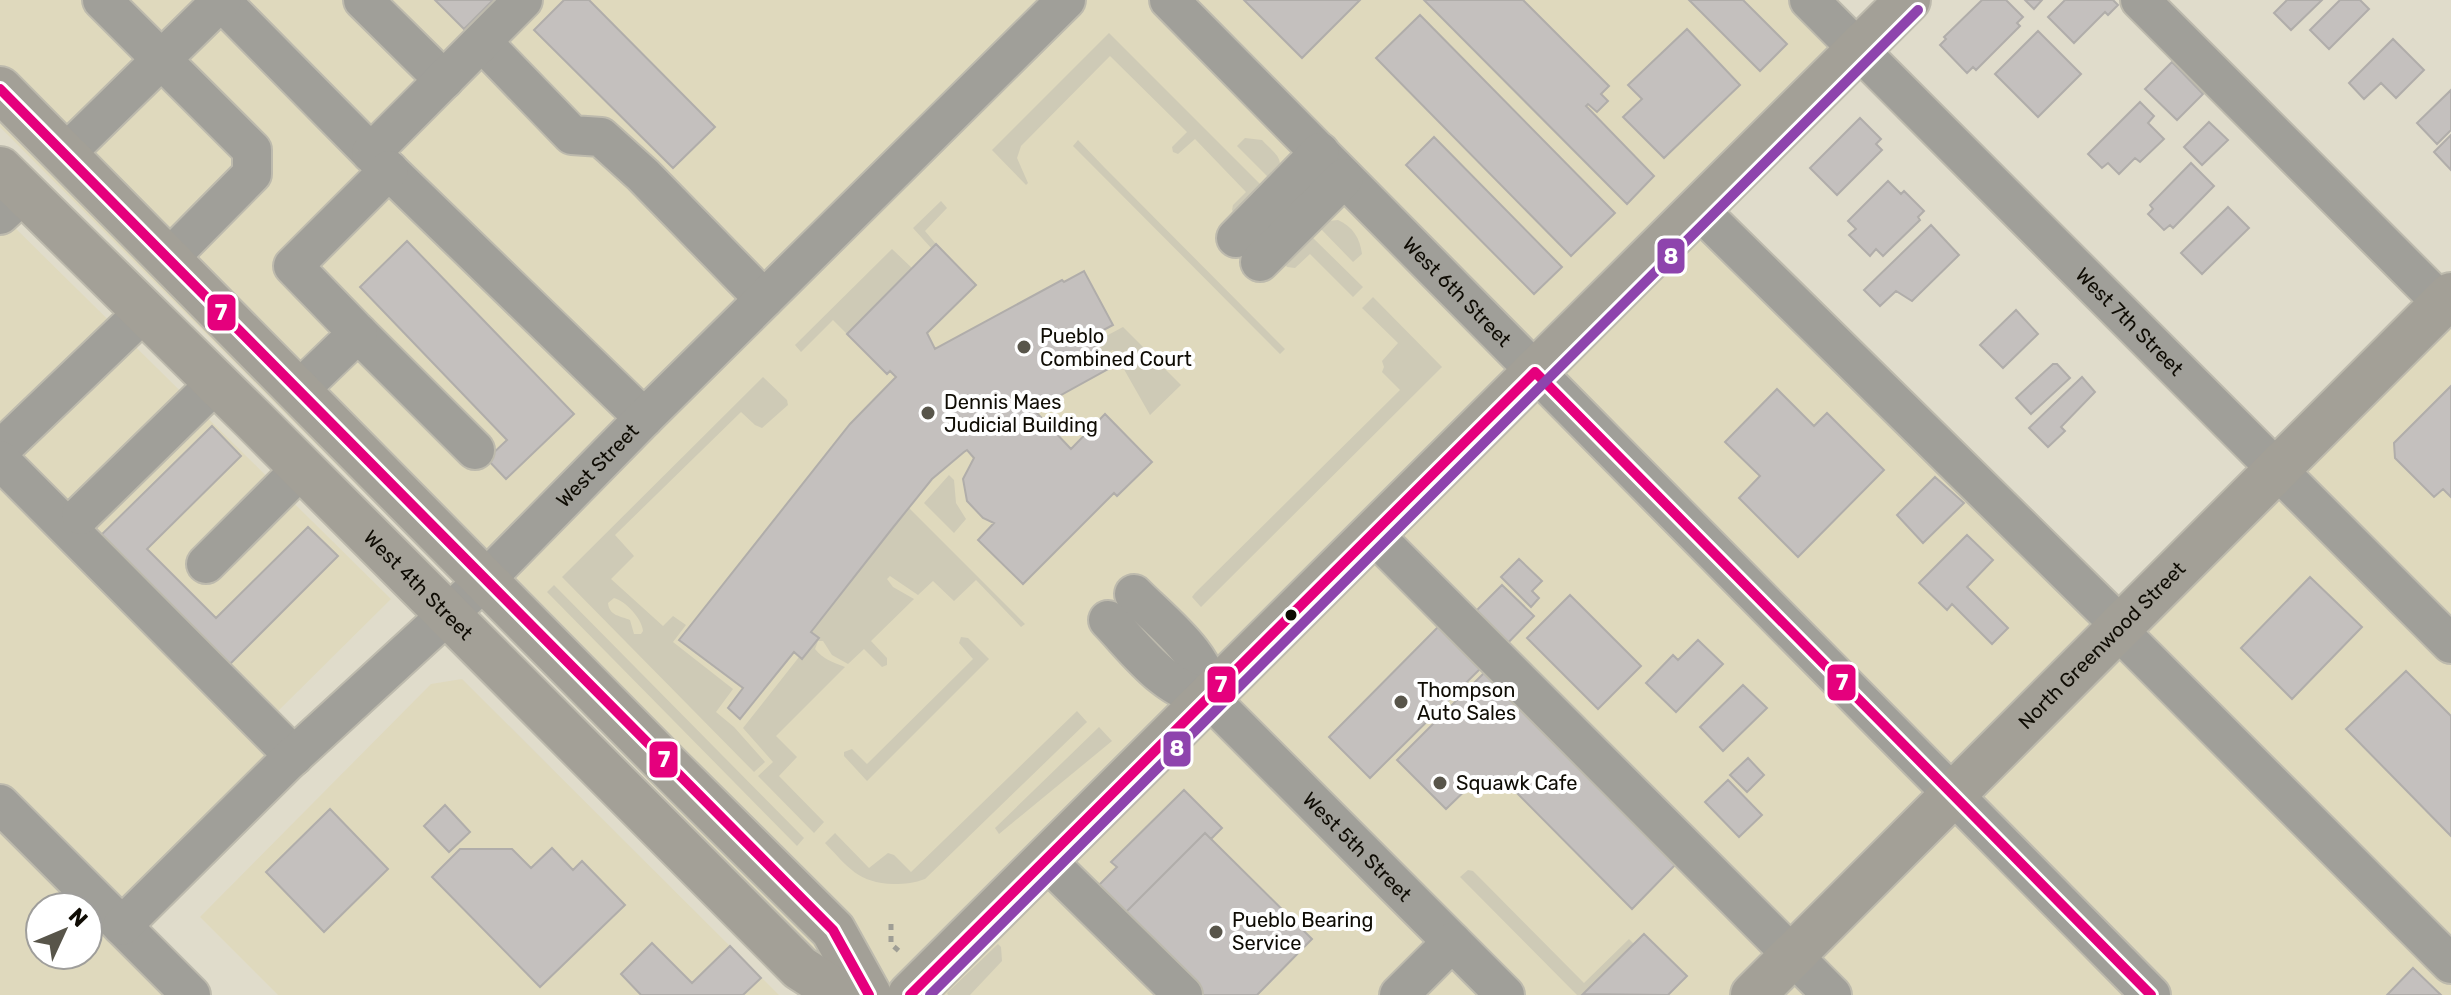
<svg xmlns="http://www.w3.org/2000/svg" width="2451" height="995" viewBox="0 0 2451 995" font-family="Rubik,sans-serif">
<style>
.built{fill:#dfd9bd;fill-rule:evenodd}
.green{fill:#cecab6;fill-rule:evenodd}
.building{fill:#c4c0be;stroke:#b0adaa;stroke-width:2}
.lines{fill:none;stroke-linecap:round;stroke-linejoin:round}
.minor-casing{stroke:#bdbaad;stroke-width:42}
.major-casing{stroke:#bdbaad;stroke-width:48}
.path{stroke:#9f9e95;stroke-width:5;stroke-dasharray:6 6;stroke-linecap:butt}
.minor{stroke:#a09f99;stroke-width:38}
.major{stroke:#a3a097;stroke-width:44}
.bus-1-casing{stroke:#fff;stroke-width:16}
.bus-2-casing{stroke:#fff;stroke-width:16}
.bus-1{stroke:#e5007d;stroke-width:10}
.bus-2{stroke:#8e44ad;stroke-width:10}
.poi-dot{fill:#58554a;stroke:#fff;stroke-width:3}
.bus-dot{fill:#0f0c04;stroke:#fff;stroke-width:3}
.labels{text-anchor:middle;stroke-width:8;stroke-linejoin:round;paint-order:stroke}
.street-label{font-size:20px;fill:#0f0c04;stroke:#fff}
.poi-label{font-size:20px;fill:#0f0c04;stroke:#fff;text-anchor:start}
.line-badge{stroke:#fff;stroke-width:3}
.badge-label{font-size:22px;text-anchor:middle;font-weight:bold;fill:#fff}
</style>
<rect width="100%" height="100%" fill="#e0dccb"/>
<path class="built" d="M0 0H1809L1858 49 1690 217 2110 634 2451 295V995H858L468 597 0 127Z
M0 213 391 599 267 722 0 452Z
M0 478 286 763 123 926 191 995H0ZM40 907H88V955H40Z
M462 679 779 995H278L200 917 431 684Z"/>
<path class="green" d="M1109 33 1265 189 1236 215 1232 210 1233 205 1246 192 1195 139 1178 154 1173 152 1172 147 1187 132 1110 56 1021 146 1017 158 1028 183 1026 185 992 150Z
M1245 138 1262 140C1278 157 1287 159 1273 182L1237 146Z
M1078 140 1104 167 1285 349 1280 354 1073 146Z
M941 201 947 208 925 231 936 244 932 249 913 228Z
M1338 220C1353 227 1360 238 1362 254L1353 262 1319 227 1329 221Z
M1310 235 1363 287 1353 297 1310 254 1295 268 1287 267 1284 262Z
M892 249 913 269 847 334 833 320 801 352 795 345Z
M1373 297 1442 367 1201 607 1192 597 1195 593 1400 390 1382 372 1384 367 1382 361 1398 343 1362 308Z
M1123 327 1181 385 1150 415 1113 350 1099 356 1093 343Z
M763 377 787 400 788 405 762 428 755 425 741 412 615 535 634 556 611 579 663 626 673 616 686 625 673 642 733 689 716 712 734 727 765 762 754 772 562 577ZM614 598C625 601 642 618 643 631L641 634H634L630 620C621 616 609 616 608 603Z
M949 475 954 480 956 503 966 519 954 533 924 503Z
M909 508 1025 624 1021 627 976 580 954 601 933 581 918 595 890 576 887 579 893 587 914 599 871 641 887 658V665L882 667 864 649 848 664 832 655 823 641H818L815 649C824 660 833 662 845 667L776 736 797 757 779 776 824 822 814 833 758 776 773 762 743 728 799 657 803 659 818 638 811 632Z
M554 585 804 838 797 846 547 592Z
M961 637 968 638 989 659 867 781 844 756V752L852 749 867 764 973 659 959 643Z
M1077 711 1087 722 925 879C915 883 905 884 894 884 858 883 848 867 825 843L835 833 869 868 888 853 894 855 911 872Z
M1099 727 1112 741 999 834 995 828Z
M1468 870 1473 871 1584 983 1629 939 1634 944 1584 995H1577L1460 877Z
M998 944 1001 947 1002 961 970 995H948L947 993Z"/>
<path class="building" d="M435 0H493L464 29Z
M564 0H589L715 127 673 168 534 30Z
M1244 0H1360L1302 58Z
M1424 0H1523L1609 86 1601 94 1608 101 1597 112 1588 104 1586 106 1654 176 1627 204Z
M1689 0H1743L1787 44 1760 71Z
M1982 0H2006L2023 17 2017 23 2020 26 1976 70 1973 67 1967 73 1940 45 1946 39 1944 37Z
M2025 0H2042L2034 9Z
M2065 0H2113L2118 5 2108 15 2105 12 2074 43 2048 17Z
M2287 0H2322L2291 30 2274 13Z
M2340 0H2360L2369 9 2329 49 2310 30Z
M1420 15 1615 213 1571 256 1376 58Z
M1687 29 1740 85 1664 158 1623 117 1642 99 1628 85Z
M2038 31 2081 74 2038 117 1995 74Z
M2393 39 2424 70 2396 98 2381 83 2364 99 2349 83Z
M2172 62 2203 94 2177 120 2145 89Z
M2451 90V130L2437 144 2417 123Z
M2140 102 2154 116 2148 123 2164 139 2140 162 2135 158 2119 174 2108 163 2102 168 2088 154Z
M1860 118 1881 139 1876 144 1882 150 1837 195 1810 168Z
M2209 122 2228 140 2202 165 2184 147Z
M2451 135V170L2434 152Z
M1434 137 1562 267 1534 294 1406 165Z
M2191 163 2214 186 2173 228 2170 225 2164 230 2148 214 2153 209 2150 205Z
M1888 181 1901 194 1904 191 1924 211 1918 217 1920 220 1883 256 1876 249 1870 256 1849 235 1856 229 1848 221Z
M2228 207 2249 228 2202 274 2181 253Z
M1931 225 1959 255 1912 301 1896 291 1880 306 1864 290Z
M407 241 574 414 506 479 487 459 507 440 360 287Z
M936 244 976 285 927 333 935 349 1062 280 1064 282 1084 271 1113 325 1090 337 1108 369 1034 410 1071 449 1105 414 1152 462 1117 496 1114 493 1023 584 978 540 994 523 983 518 967 501 963 479 974 458 967 450 964 452 932 479 891 530 811 632 819 638 802 659 794 652 740 719 728 708 743 688 679 640 850 424 896 377 890 371 887 374 847 334Z
M2016 310 2038 334 2003 368 1980 345Z
M2053 364H2057L2070 378 2031 414 2016 398Z
M2082 377 2095 392 2061 427 2065 431 2048 447 2029 428Z
M2451 386V497L2443 489 2434 497 2395 458 2394 443Z
M1777 389 1814 426 1827 413 1884 470 1798 557 1739 498 1760 476 1725 442Z
M212 426 241 456 147 549 216 618 308 527 338 556 221 673 93 543Z
M1935 477 1964 503 1923 543 1897 515Z
M1967 535 1993 560 1967 587 2008 628 1992 644 1952 604 1947 610 1919 583Z
M1519 559 1542 581 1532 591 1539 598 1531 607 1501 577Z
M2310 577 2362 627 2292 699 2241 648Z
M1502 585 1534 616 1502 649 1470 617Z
M1570 595 1641 666 1598 709 1527 638Z
M1444 621 1486 663 1370 778 1329 737Z
M1698 640 1723 664 1676 712 1646 683 1673 655 1678 660Z
M1490 667 1661 839 1655 845 1675 865 1632 909 1504 780 1477 779 1446 809 1397 760Z
M2406 671 2451 716V836L2346 729Z
M1743 685 1767 708 1723 751 1700 727Z
M1748 758 1764 775 1747 792 1730 775Z
M1728 780 1762 815 1739 837 1705 802Z
M1184 790 1222 828 1211 839 1205 833 1121 917 1094 890 1117 867 1111 862Z
M445 805 470 832 449 852 424 826Z
M330 809 388 869 324 932 266 872Z
M1205 833 1312 939 1257 995H1200L1121 917Z
M552 848 573 870 582 861 625 905 540 987 432 877 460 849H512L531 868Z
M1644 934 1687 976 1668 995 1583 994Z
M652 943 692 983 730 946 761 978 743 995H641L621 974Z
M2413 968 2441 995H2387Z"/>
<g class="lines">
<defs>
<g id="minor">
<path d="M102 0 252 150V174L169 258"/>
<path d="M220 0 371 153 644 418"/>
<path d="M363 0 444 80"/>
<path id="s1" d="M1169 0 2151 995"/>
<path id="s2" d="M1809 0 2451 644"/>
<path d="M2140 0 2443 304"/>
<path d="M482 42 572 135 601 137 643 175 764 299"/>
<path d="M371 153 523 0"/>
<path d="M65 154 222 0"/>
<path d="M1698 209 2120 625"/>
<path d="M0 215 24 193"/>
<path d="M1236 238 1320 152"/>
<path d="M1260 262 1344 178"/>
<path d="M358 333 475 450"/>
<path d="M299 390 358 333 293 266 389 170"/>
<path d="M0 450 144 312"/>
<path d="M0 460 294 756"/>
<path d="M81 515 216 383"/>
<path d="M1373 534 1832 995"/>
<path d="M206 564 302 468"/>
<path d="M1134 594C1159 620 1212 659 1209 698"/>
<path d="M1108 620C1137 650 1165 691 1209 698"/>
<path d="M2116 628 2451 964"/>
<path id="s3" d="M1209 698 1505 995"/>
<path d="M0 804 191 995"/>
<path d="M1046 860 1183 995"/>
<path id="s4" d="M122 926 286 763 485 580 644 418 1066 0"/>
<path d="M1399 995 1452 942"/>
</g>
<g id="major">
<path d="M0 89 667 765 833 930 869 995"/>
<path id="s5" d="M0 169 254 420 800 968 842 995"/>
<path d="M910 995 1908 0"/>
<path id="s6" d="M1753 995 2451 295"/>
</g>
</defs>
<use href="#minor" class="minor-casing"/>
<use href="#major" class="major-casing"/>
<path class="path" d="M891 924V944L900 952"/>
<use href="#minor" class="minor"/>
<use href="#major" class="major"/>
<defs>
<path id="bus-1" d="M0 89 833 930 869 995
M910 995 1535 372 2151 995"/>
<path id="bus-2" d="M930 995 1918 10"/>
</defs>
<use href="#bus-1" class="bus-1-casing"/>
<use href="#bus-2" class="bus-2-casing"/>
<use href="#bus-1" class="bus-1"/>
<use href="#bus-2" class="bus-2"/>
</g>
<g class="poi-dot">
<circle cx="1024" cy="347" r="8"/>
<circle cx="928" cy="413" r="8"/>
<circle cx="1401" cy="702" r="8"/>
<circle cx="1440" cy="783" r="8"/>
<circle cx="1216" cy="932" r="8"/>
</g>
<circle class="bus-dot" cx="1291" cy="615" r="7"/>
<g class="labels">
<g class="street-label">
<text dy="7" stroke="none"><textPath href="#s1" startOffset="410">West 6th Street</textPath></text>
<text dy="7" stroke="none"><textPath href="#s2" startOffset="454">West 7th Street</textPath></text>
<text dy="7" stroke="none"><textPath href="#s4" startOffset="662">West Street</textPath></text>
<text dy="7" stroke="none"><textPath href="#s5" startOffset="590">West 4th Street</textPath></text>
<text dy="7" stroke="none"><textPath href="#s6" startOffset="494">North Greenwood Street</textPath></text>
<text dy="7" stroke="none"><textPath href="#s3" startOffset="210">West 5th Street</textPath></text>
</g>
<g class="poi-label">
<text x="1040" y="343">Pueblo<tspan x="1040" dy="23">Combined Court</tspan></text>
<text x="944" y="409">Dennis Maes<tspan x="944" dy="23">Judicial Building</tspan></text>
<text x="1417" y="697">Thompson<tspan x="1417" dy="23">Auto Sales</tspan></text>
<text x="1456" y="790">Squawk Cafe</text>
<text x="1232" y="927">Pueblo Bearing<tspan x="1232" dy="23">Service</tspan></text>
</g>
</g>
<g class="line-badge">
<rect x="1656" y="237" width="30" height="38" rx="8" fill="#8e44ad"/>
<rect x="206" y="293" width="31" height="39" rx="8" fill="#e5007d"/>
<rect x="1826" y="663" width="31" height="39" rx="8" fill="#e5007d"/>
<rect x="1206" y="665" width="31" height="39" rx="8" fill="#e5007d"/>
<rect x="1162" y="730" width="30" height="38" rx="8" fill="#8e44ad"/>
<rect x="648" y="740" width="31" height="39" rx="8" fill="#e5007d"/>
</g>
<g class="badge-label">
<text x="1671" y="264">8</text>
<text x="221" y="320">7</text>
<text x="1842" y="690">7</text>
<text x="1221" y="692">7</text>
<text x="1177" y="756">8</text>
<text x="664" y="767">7</text>
</g>
<g transform="translate(64 931) rotate(46)"><circle r="38" fill="#ffffff" stroke="#9f9e9b" stroke-width="2"/>
<path d="M0-6L14 30L0 20L-14 30Z" fill="#58554a"/>
<text y="-12" font-size="22" font-weight="bold" text-anchor="middle" fill="#0f0c04">N</text>
</g>
</svg>
